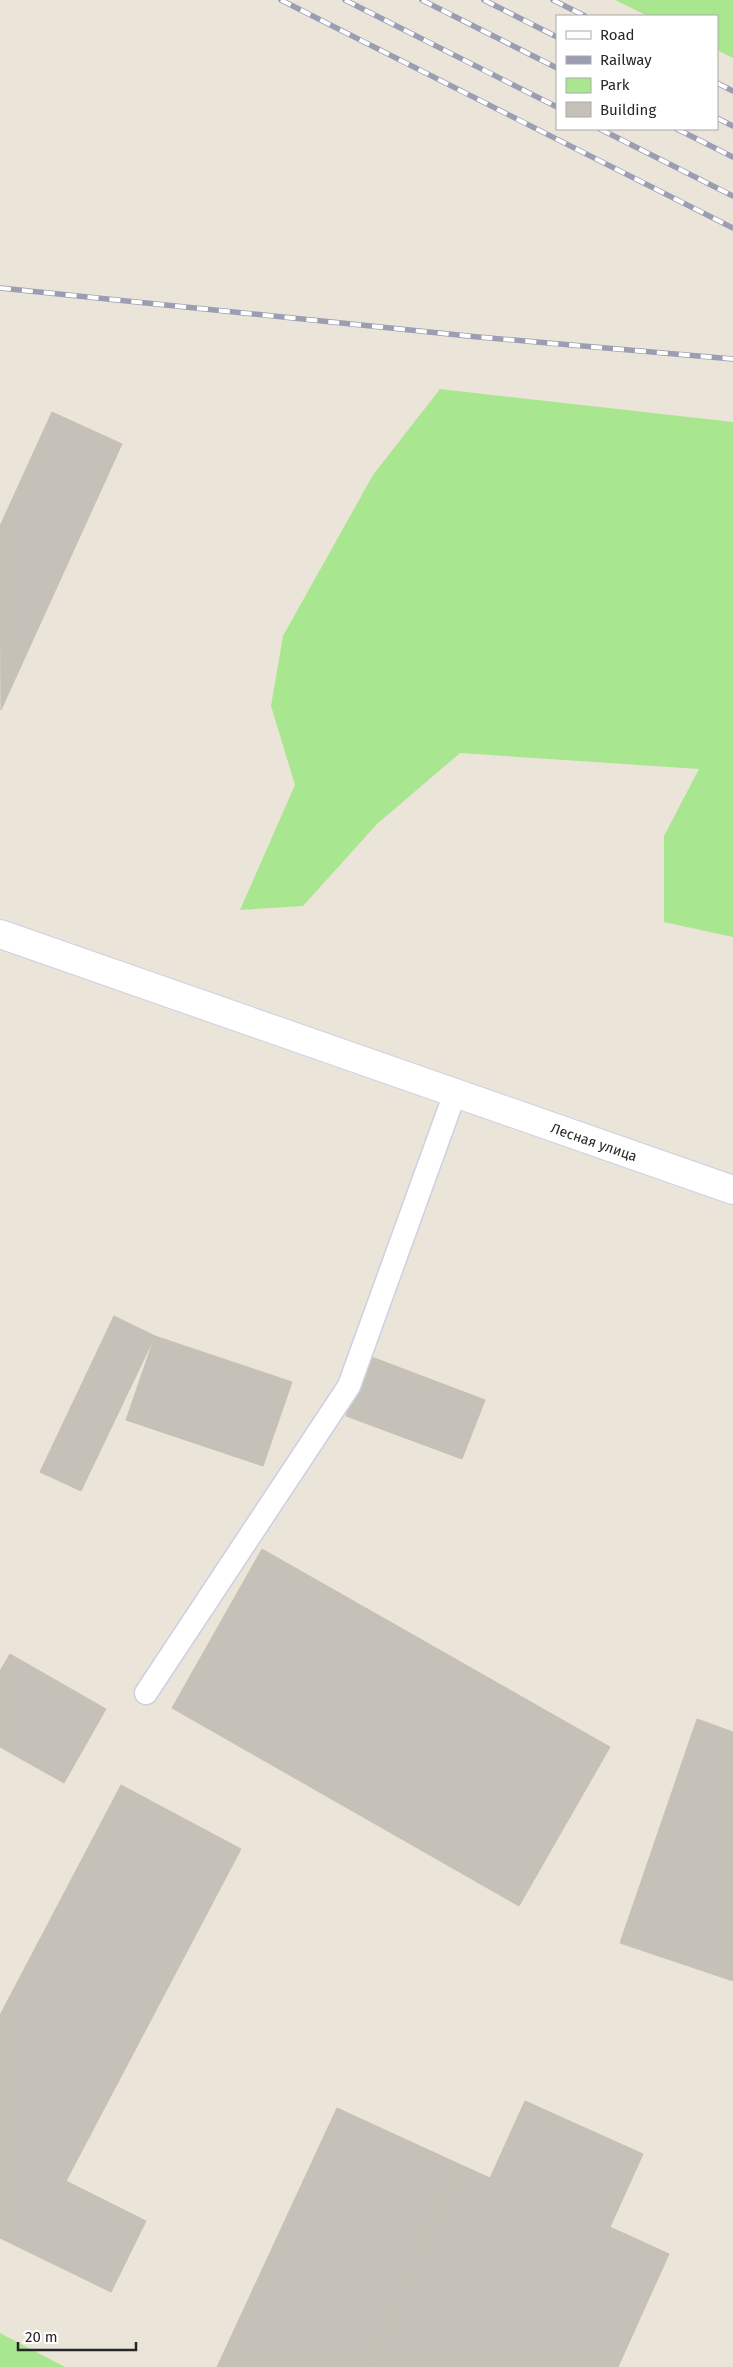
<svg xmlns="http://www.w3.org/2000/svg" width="733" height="2367" viewBox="0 0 733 2367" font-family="'Fira Sans',sans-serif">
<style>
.green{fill:#a9e690}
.building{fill:#c6c1b8;stroke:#c6c0b2}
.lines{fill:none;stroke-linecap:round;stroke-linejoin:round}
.service-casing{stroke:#cdd0e2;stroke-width:25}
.minor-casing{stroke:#cdd0e2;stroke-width:30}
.service{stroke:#fff;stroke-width:22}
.minor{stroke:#fff;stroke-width:28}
.rail-casing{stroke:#9b9db3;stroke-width:5.5}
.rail{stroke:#fff;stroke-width:4;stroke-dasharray:11;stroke-linecap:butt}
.labels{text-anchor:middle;stroke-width:5;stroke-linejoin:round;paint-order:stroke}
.street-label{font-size:14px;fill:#272727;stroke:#fff}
</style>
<rect width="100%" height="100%" fill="#ebe4d8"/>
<path class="green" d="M615 0H733V58L717 50V16H648Z
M440 389 733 422V937L664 922V836L699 769 460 753 377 824 303 906 240 910 295 785 271 706 283 636 373 475Z
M0 2333 65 2367H0Z"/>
<path class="building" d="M52 412 122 444 1 710 0 526Z
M114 1316 155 1336 81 1491 40 1472Z
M155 1336 292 1382 263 1466 126 1420Z
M369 1356 485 1400 462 1459 346 1416Z
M262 1549 610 1747 519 1906 172 1708Z
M10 1654 106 1709 64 1783 0 1747V1671Z
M697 1719 733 1732V1981L620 1943Z
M121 1785 241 1849 66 2181 146 2221 111 2292 0 2238V2015Z
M525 2101 643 2154 610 2227 669 2254 618 2367H368L459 2164 490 2178Z
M337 2108 459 2164 368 2367H217Z"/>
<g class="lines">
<defs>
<path id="service" d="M146 1693 349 1386 455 1093"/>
<path id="minor" d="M0 934 733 1190"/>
</defs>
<use href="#service" class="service-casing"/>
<use href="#minor" class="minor-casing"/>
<use href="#service" class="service"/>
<use href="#minor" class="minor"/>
<defs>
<path id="rail" d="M281 0 733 228
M345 0 557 107
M422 0 557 68
M484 0 557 37
M553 0 585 16
M717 83 733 91
M717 118 733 126
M600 129 733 196
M677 129 733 157
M0 288 478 337 733 359"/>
</defs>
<use href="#rail" class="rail-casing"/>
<use href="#rail" class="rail"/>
</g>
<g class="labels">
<g class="street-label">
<text transform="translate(594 1142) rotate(19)" y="5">Лесная улица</text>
</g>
</g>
<rect x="556" y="15" width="162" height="115" fill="#ffffff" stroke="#a9a9a9"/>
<rect x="566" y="31" width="25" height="8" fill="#ffffff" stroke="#a9a9a9"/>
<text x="600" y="40" font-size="15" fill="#272727">Road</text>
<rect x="566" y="56" width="25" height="8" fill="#9b9db3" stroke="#a9a9a9"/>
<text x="600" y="65" font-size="15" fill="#272727">Railway</text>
<rect x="566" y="78" width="25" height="15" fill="#a9e690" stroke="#a9a9a9"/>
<text x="600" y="90" font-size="15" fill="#272727">Park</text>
<rect x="566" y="102" width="25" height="15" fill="#c6c1b8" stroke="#a9a9a9"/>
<text x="600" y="115" font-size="15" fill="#272727">Building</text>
<path d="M18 2342v8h118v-8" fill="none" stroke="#272727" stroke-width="2.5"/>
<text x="25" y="2342" font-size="15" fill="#272727" stroke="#ffffff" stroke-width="4" paint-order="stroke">20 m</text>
</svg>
